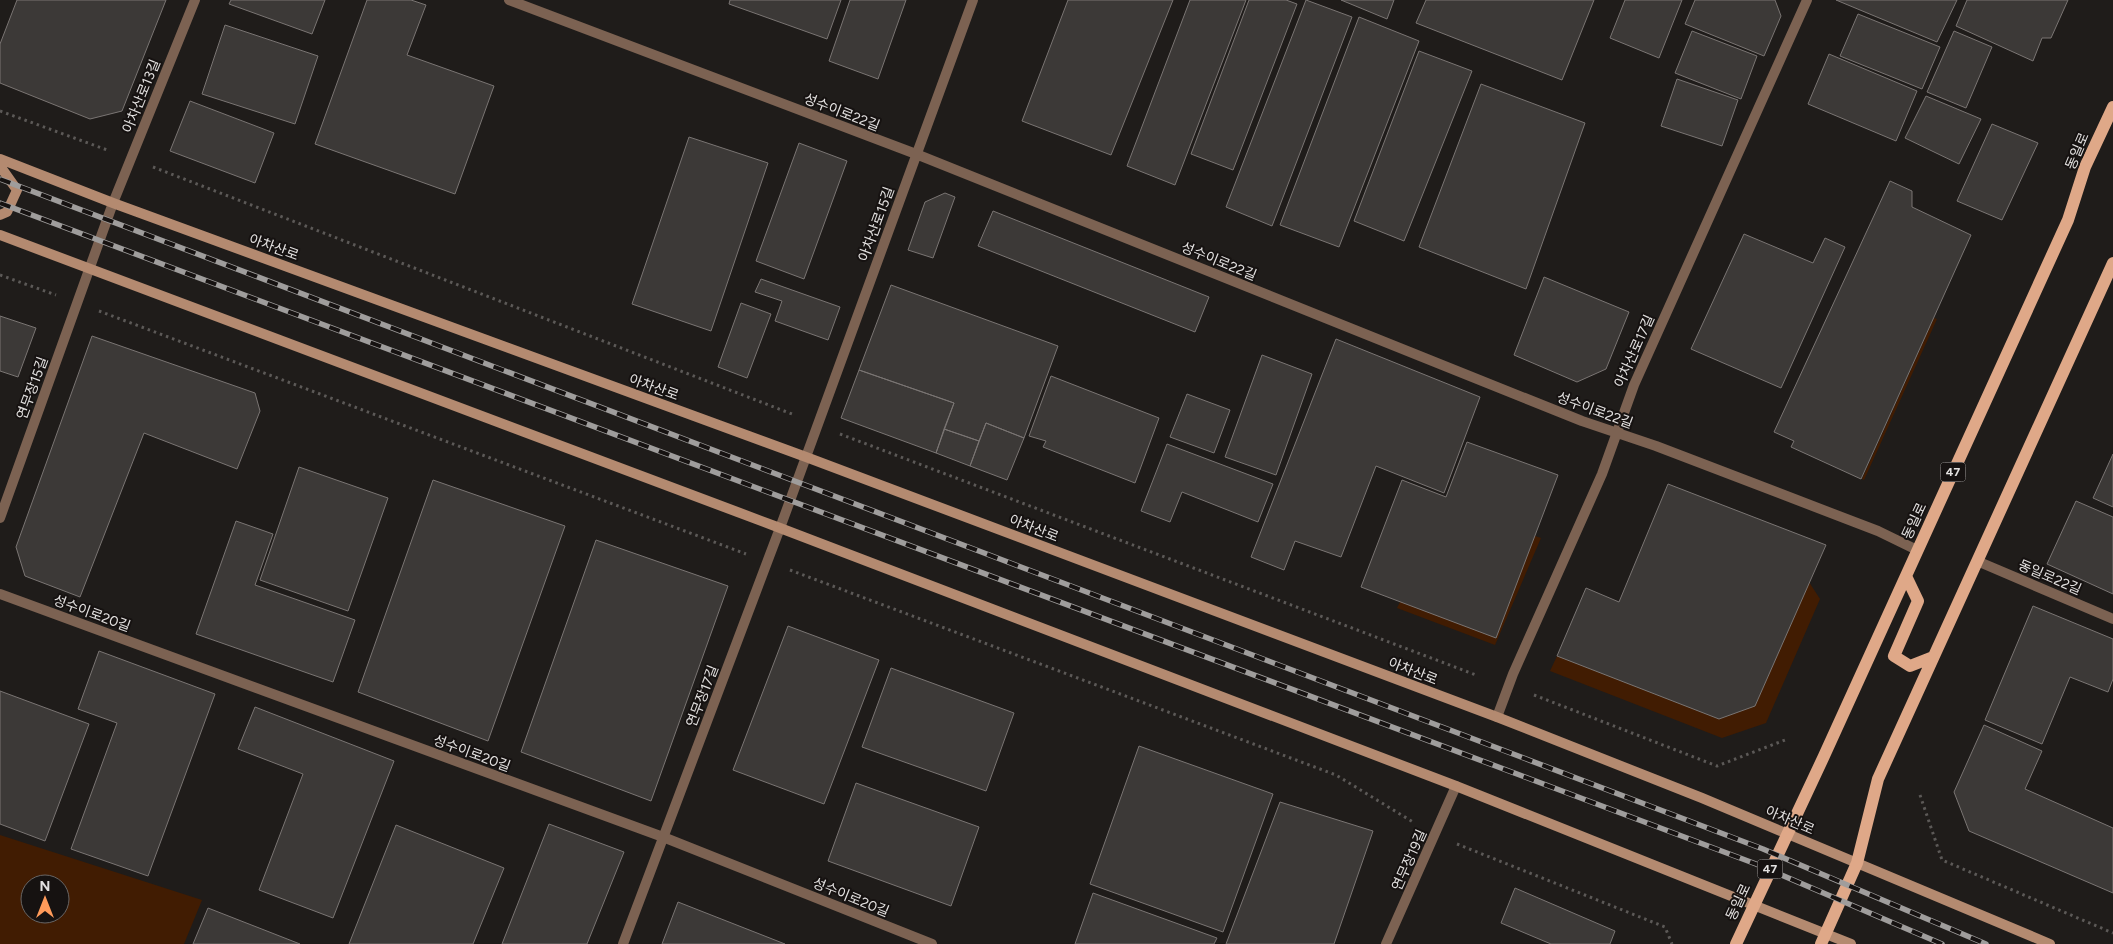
<svg xmlns="http://www.w3.org/2000/svg" width="2113" height="944" viewBox="0 0 2113 944" font-family="Figtree,'Noto Sans KR',sans-serif">
<style>
.green{fill:#411c02;fill-rule:evenodd}
.building{fill:#3c3937;stroke:#7a7573}
.lines{fill:none;stroke-linecap:round;stroke-linejoin:round}
.path{stroke:#5c5957;stroke-width:3;stroke-dasharray:2.5 4;stroke-linecap:butt}
.minor{stroke:#7c6252;stroke-width:10}
.secondary{stroke:#b48a70;stroke-width:10}
.primary{stroke:#dfa888;stroke-width:12}
.rail-casing{stroke:#9f9d9c;stroke-width:5.5}
.rail{stroke:#161211;stroke-width:4;stroke-dasharray:11;stroke-linecap:butt}
.labels{text-anchor:middle;stroke-width:4;stroke-linejoin:round;paint-order:stroke}
.shield{fill:#161211;stroke:#a6a3a2;stroke-width:1}
.shield-label{font-size:12px;font-weight:bold;fill:#e3e1e0}
.street-label{font-size:14px;fill:#e3e1e0;stroke:#161211}
</style>
<rect width="100%" height="100%" fill="#1f1c1a"/>
<path class="green" d="M1934 318 1937 319 1864 480 1862 479Z
M1535 536 1541 538 1495 645 1397 608 1400 602Z
M1809 582 1820 599 1766 723 1722 738 1550 671 1557 656 1719 719 1755 706Z
M0 835 202 900 184 944H0ZM30 884H60V914H30Z"/>
<path class="building" d="M17 0H166L122 111 90 119 0 83V44Z
M231 0H325L312 34 229 4Z
M367 0H411L426 5 407 55 494 86 455 194 315 144Z
M730 0H841L827 39 729 4Z
M850 0H906L878 79 829 61Z
M1068 0H1173L1111 155 1022 121Z
M1190 0H1246L1175 185 1127 166Z
M1249 0H1286L1297 4 1233 170 1191 154Z
M1306 0 1352 17 1272 226 1226 207Z
M1341 0H1394L1387 19Z
M1426 0H1594L1562 80 1416 23Z
M1625 0H1682L1659 58 1610 38Z
M1695 0H1775L1781 16 1764 56 1685 24Z
M1836 0H1957L1937 42Z
M1967 0H2068L2051 38H2042L2033 61 1956 26Z
M1858 14 1940 47 1922 89 1840 56Z
M1359 17 1419 41 1339 247 1280 225Z
M225 25 318 56 295 124 202 94Z
M1692 31 1757 56 1741 99 1675 73Z
M1954 31 1992 47 1966 108 1927 92Z
M1419 51 1472 71 1404 241 1354 221Z
M1829 54 1917 91 1896 141 1808 104Z
M1677 79 1738 100 1722 146 1661 126Z
M1481 84 1585 123 1526 289 1419 247Z
M1926 96 1981 119 1959 164 1905 138Z
M190 101 274 133 255 183 170 151Z
M1992 124 2038 143 2002 220 1957 201Z
M689 137 768 163 711 331 632 304Z
M799 143 847 161 804 279 756 261Z
M1890 181 1912 191V207L1971 235 1861 479 1791 447 1794 441 1774 432Z
M945 193 955 197 933 258 908 250 925 202Z
M993 211 1209 297 1195 332 978 246Z
M1744 234 1813 263 1825 238 1845 247 1781 388 1691 349Z
M1544 277 1629 312 1606 369 1577 382 1514 355Z
M761 279 840 307 828 340 775 321 782 301 755 292Z
M891 285 1058 346 1024 438 986 423 979 441 944 429 954 403 859 370Z
M741 303 771 314 747 378 718 367Z
M0 316 36 328 18 377 0 371Z
M92 336 255 393 260 411 237 469 144 433 80 597 25 576 16 547Z
M1336 339 1480 397 1444 493 1376 466 1341 557 1295 541 1284 570 1251 557Z
M1262 355 1312 374 1276 475 1225 457Z
M859 370 954 403 936 453 841 418Z
M1051 376 1159 418 1135 483 1043 447 1046 441 1029 436Z
M1187 394 1230 410 1214 453 1170 437Z
M986 423 1024 438 1007 480 970 466Z
M944 429 979 441 970 466 936 453Z
M1467 442 1558 475 1496 638 1361 587 1402 480 1446 497Z
M1167 444 1273 484 1258 522 1182 492 1170 522 1141 511Z
M2113 454V507L2093 498Z
M299 467 388 498 348 611 260 580Z
M433 480 565 526 488 741 358 692Z
M1668 484 1826 545 1755 706 1719 719 1557 656 1586 588 1619 602Z
M2076 501 2113 517V594L2047 564Z
M236 521 273 534 255 585 355 620 333 682 196 634Z
M596 540 728 586 651 801 521 752Z
M2033 606 2113 639V679L2108 692 2070 677 2042 744 1985 720Z
M788 626 879 660 824 804 733 770Z
M99 651 215 694 148 876 71 849 117 723 78 709Z
M891 668 1014 713 986 791 862 747Z
M0 691 89 724 45 841 0 824Z
M255 707 394 761 333 918 259 890 303 774 238 749Z
M1984 725 2042 751 2025 789 2113 828V893L1969 831 1954 792Z
M1139 746 1273 794 1223 932 1090 884Z
M856 783 979 827 951 906 828 861Z
M1280 802 1373 831 1334 944H1226Z
M549 824 624 852 587 944H502Z
M396 825 504 868 473 944H349Z
M1515 888 1615 931 1610 944H1551L1501 923Z
M1093 893 1217 938 1214 944H1075Z
M678 902 785 944H662Z
M208 908 300 944H193Z"/>
<g class="lines">
<path class="path" d="M0 111 110 151
M153 167 792 414
M0 275 56 295
M99 311 746 554
M840 434 1476 675
M790 570 1336 775 1413 822
M1534 695 1717 766 1785 740
M1920 795 1942 860 2113 933
M1457 844 1665 927 1672 944"/>
<path class="minor" d="M509 0 916 154 1582 421 1656 446 1878 531 1917 550
M0 518 113 203 195 0
M1977 561 2113 619
M0 594 663 837 932 944
M1497 717 1513 674 1602 474 1634 385 1807 0
M623 944 780 528 973 0
M1386 944 1456 786"/>
<path class="secondary" d="M0 159 113 203 806 457 1497 717 1702 798 2050 944
M0 166 17 190 7 212 0 215
M0 235 780 528 1456 786 1851 944"/>
<path class="primary" d="M1906 576 1918 601 1894 656 1910 666 1933 657
M1736 944 1824 756 2068 220 2085 167 2113 107
M1821 944 1857 863 1878 779 2113 263"/>
<defs>
<path id="rail" d="M0 179 1763 849 1986 944
M0 203 1756 864 1942 944"/>
</defs>
<use href="#rail" class="rail-casing"/>
<use href="#rail" class="rail"/>
</g>
<g class="labels">
<g class="shield">
<rect x="1940.5" y="462.5" width="25" height="19" rx="4"/>
<rect x="1757.5" y="859.5" width="25" height="19" rx="4"/>
</g>
<g class="shield-label">
<text x="1953" y="476">47</text>
<text x="1770" y="873">47</text>
</g>
<g class="street-label">
<text transform="translate(141 96) rotate(-68)" y="5">아차산로13길</text>
<text transform="translate(842 112) rotate(21)" y="5">성수이로22길</text>
<text transform="translate(2077 151) rotate(-67)" y="5">동일로</text>
<text transform="translate(876 224) rotate(-70)" y="5">아차산로15길</text>
<text transform="translate(274 247) rotate(20)" y="5">아차산로</text>
<text transform="translate(1219 261) rotate(22)" y="5">성수이로22길</text>
<text transform="translate(1634 351) rotate(-66)" y="5">아차산로17길</text>
<text transform="translate(654 387) rotate(20)" y="5">아차산로</text>
<text transform="translate(32 388) rotate(-70)" y="5">연무장15길</text>
<text transform="translate(1595 410) rotate(20)" y="5">성수이로22길</text>
<text transform="translate(1914 521) rotate(-65)" y="5">동일로</text>
<text transform="translate(1034 528) rotate(21)" y="5">아차산로</text>
<text transform="translate(2050 577) rotate(23)" y="5">동일로22길</text>
<text transform="translate(92 613) rotate(20)" y="5">성수이로20길</text>
<text transform="translate(1413 671) rotate(21)" y="5">아차산로</text>
<text transform="translate(702 696) rotate(-69)" y="5">연무장17길</text>
<text transform="translate(472 753) rotate(20)" y="5">성수이로20길</text>
<text transform="translate(1790 820) rotate(23)" y="5">아차산로</text>
<text transform="translate(1409 860) rotate(-66)" y="5">연무장19길</text>
<text transform="translate(851 897) rotate(22)" y="5">성수이로20길</text>
<text transform="translate(1738 902) rotate(-65)" y="5">동일로</text>
</g>
</g>
<g transform="translate(45 899)"><circle r="24" fill="#161211" stroke="#686564"/>
<path d="M0-4L9 19L0 12L-9 19Z" fill="#ff9b5a"/>
<text y="-8" font-size="14" font-weight="bold" text-anchor="middle" fill="#e3e1e0">N</text>
</g>
</svg>
